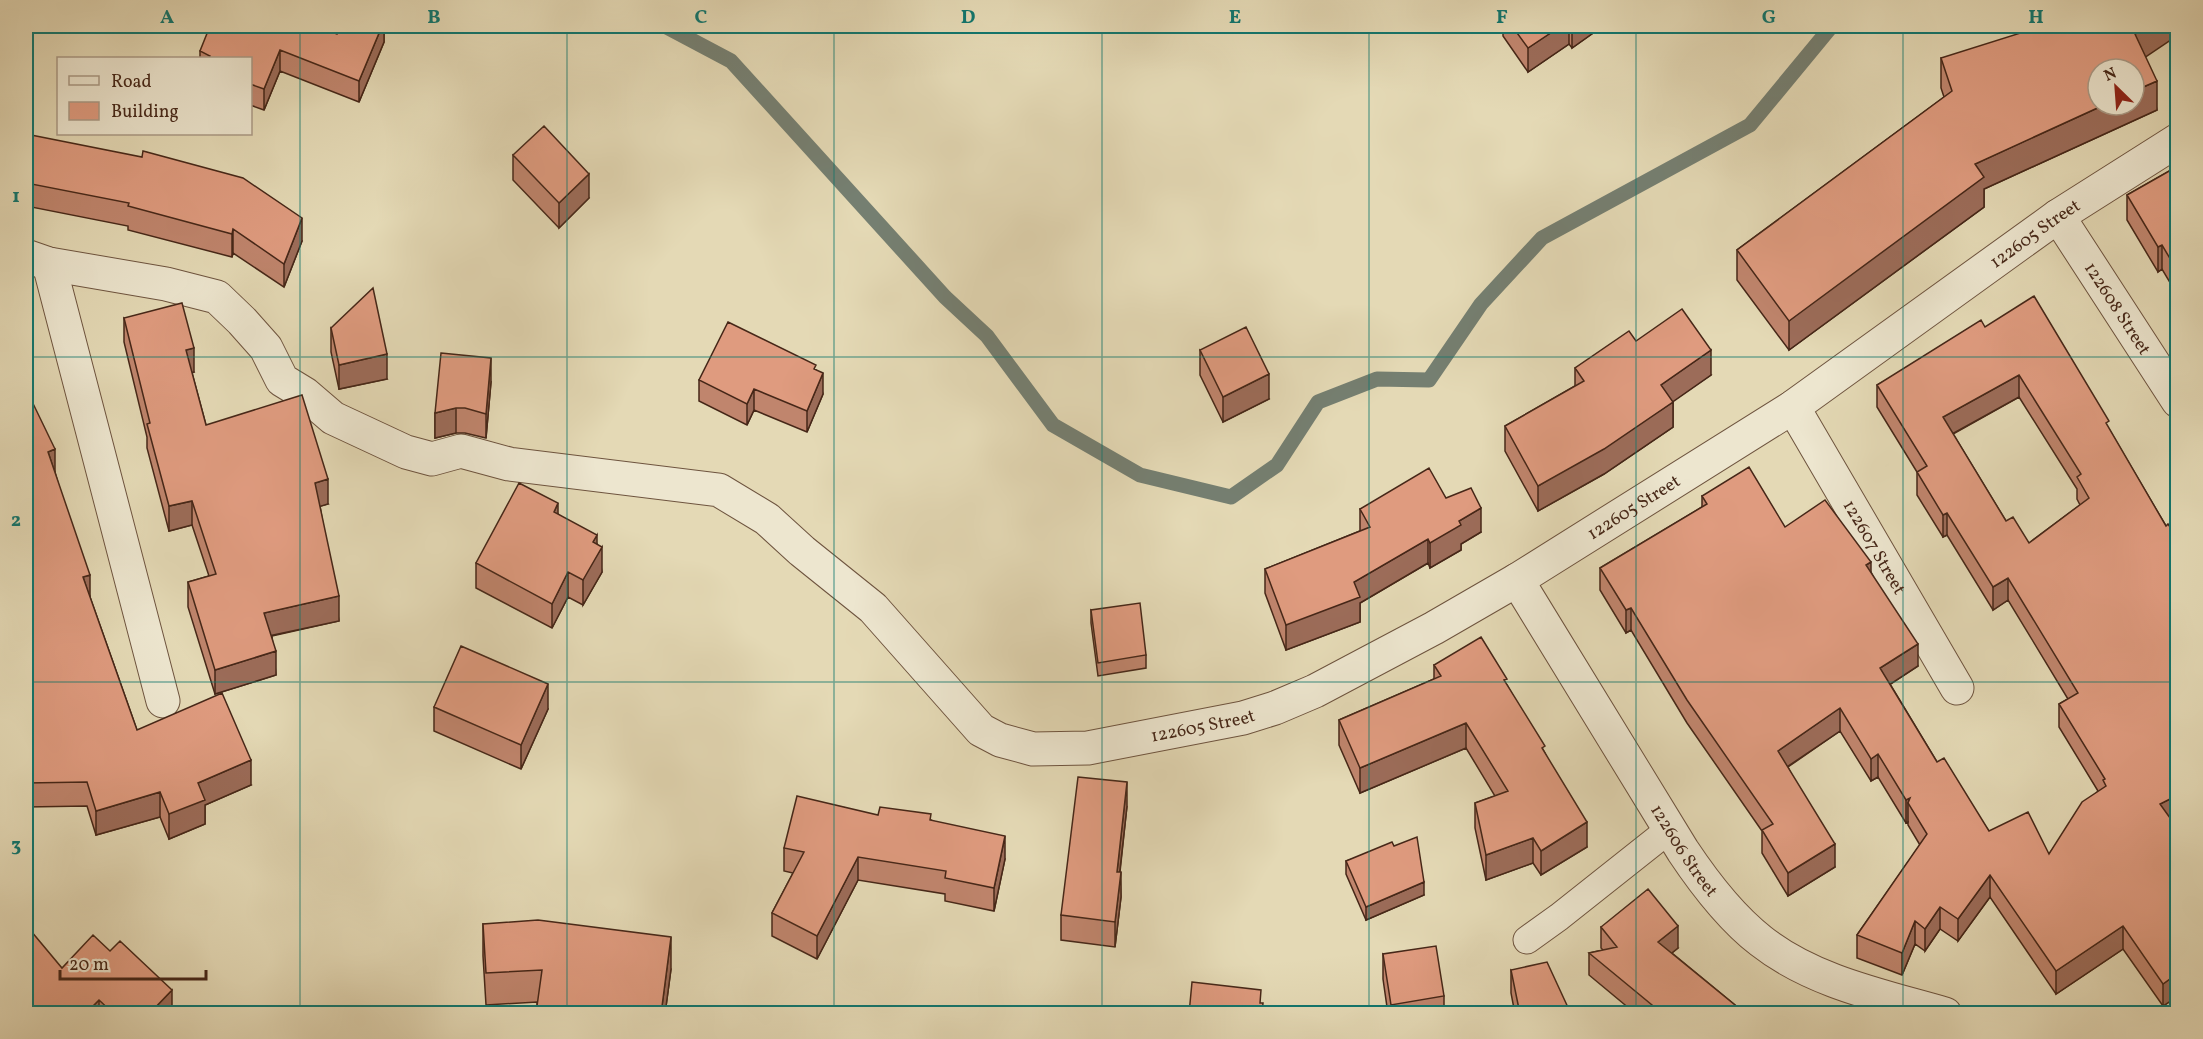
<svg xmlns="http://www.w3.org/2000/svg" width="2203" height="1039" viewBox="0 0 2203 1039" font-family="Vollkorn,serif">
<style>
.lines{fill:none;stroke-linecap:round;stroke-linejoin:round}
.stream{stroke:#757f71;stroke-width:15}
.service-casing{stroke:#6e543f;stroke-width:29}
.minor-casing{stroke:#6e543f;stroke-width:35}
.service{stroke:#ede6cf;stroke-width:27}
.minor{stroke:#ede6cf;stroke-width:33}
.wall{fill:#c0856d;stroke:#462718;stroke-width:1.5;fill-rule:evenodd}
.shaded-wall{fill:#9c6c59;stroke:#462718;stroke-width:1.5}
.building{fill:#df9b7f;stroke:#462718;stroke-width:1.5;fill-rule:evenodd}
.grid{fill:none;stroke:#0f766e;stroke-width:1.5;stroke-opacity:0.55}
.labels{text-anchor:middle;stroke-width:4.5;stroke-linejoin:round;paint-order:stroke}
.street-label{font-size:18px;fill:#462718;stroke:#ede6cf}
.neatline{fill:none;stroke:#0f766e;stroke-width:2}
.grid-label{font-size:20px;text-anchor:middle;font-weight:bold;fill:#0f766e}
</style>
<rect width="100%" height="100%" fill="#e4d9b5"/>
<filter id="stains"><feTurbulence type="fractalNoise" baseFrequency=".00333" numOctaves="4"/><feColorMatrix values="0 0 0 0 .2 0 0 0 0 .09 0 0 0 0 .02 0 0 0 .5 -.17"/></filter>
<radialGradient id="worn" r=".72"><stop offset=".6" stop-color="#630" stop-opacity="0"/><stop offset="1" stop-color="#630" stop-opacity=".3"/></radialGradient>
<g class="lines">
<path class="stream" d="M665 26 731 61 945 297 987 336 1053 425 1140 475 1231 497 1277 465 1318 402 1377 379 1429 380 1481 304 1542 238 1750 125 1831 27 1835 26"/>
<defs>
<path id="service" d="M1527 940 1559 917 1670 829"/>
<g id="minor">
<path id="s1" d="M2058 216 2178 401"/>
<path id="s2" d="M26 256 49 264 166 284 217 297 242 321 266 348 282 380 305 394 333 418 406 452 432 459 461 451 509 464 719 490 767 519 802 551 873 608 981 730 1000 740 1033 749 1088 748 1243 718 1275 708 1315 691 1434 628 1517 580 1793 407 2058 216 2178 140"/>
<path d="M49 264 163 701"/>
<path id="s3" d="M1793 407 1957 688"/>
<path id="s4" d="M1517 580 1683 851C1705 884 1730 917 1761 941 1813 982 1883 996 1945 1014"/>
</g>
</defs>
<use href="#service" class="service-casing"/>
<use href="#minor" class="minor-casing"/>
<use href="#service" class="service"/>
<use href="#minor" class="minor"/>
</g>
<path class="wall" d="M384 26V42L359 102 280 71 264 110 250 105V58H200V51L337 34Z
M1503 26H1603L1572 48 1569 44 1528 72 1503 36Z
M2145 57 2157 110 1984 189V207L1789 350 1737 280V250L1944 97 1941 88V58Z
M26 134 302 241 284 287 233 253 232 257 128 230V226L26 206Z
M513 155 589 198 559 228 513 180Z
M2178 166V296L2162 269 2158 272 2127 220V195Z
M124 318 194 372 192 373 206 425 328 504 320 506 339 621 272 636 276 675 215 694 188 607V582L209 576 192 525 169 531 147 448V437L124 342Z
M1985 327 2109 429 2166 526 2178 539V817L2172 820 2178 829V996L2163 1006 2123 949 2056 994 1990 897 1958 941 1940 929 1925 951 1915 944 1902 975 1857 958V935L1920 845 1908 825V822L1906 823 1878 777 1871 781 1840 731 1788 767 1835 867 1788 896 1762 853V831L1687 723 1631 630 1626 633 1600 590V568L1702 507V496L1785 527 1871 572 1918 666 1890 684 1937 762 1989 831 2049 854 2098 791 2059 727V704L2068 699 2008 600 1993 610 1947 535 1943 537 1917 495V472L1877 407V385ZM2019 397 2077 489V499L2080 505 2029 543 2006 521 1953 434Z
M331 328 387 379 339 389 331 352Z
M1636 341 1711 375 1673 401V427L1604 474 1538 511 1505 451V426L1575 386V368Z
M1200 350 1269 399 1223 422 1200 375Z
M816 370 823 394 807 432 754 410 747 425 699 401V380Z
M491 382 486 438 465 433H456L435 438V413Z
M26 389 55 472 90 597 137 730 251 785 205 805V824L169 839 160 817 96 835 87 806 26 807Z
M1446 498 1481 532 1461 544V550L1430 568 1428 563 1360 603V622L1286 650 1265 593V569L1360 531V509Z
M558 514 597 544 602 572 583 605 568 597 552 628 476 588V563Z
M1091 610 1146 655V668L1098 676 1091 623Z
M1434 665 1507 685 1545 753 1587 847 1541 875 1533 863 1486 880 1475 828V803L1495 796 1466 748 1360 793 1339 745V720L1434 679Z
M434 707 548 709 521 769 434 731Z
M1127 806 1120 872 1121 897 1115 947 1061 940V915Z
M878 815 931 820 1005 859 994 911 945 901V894L858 880 817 959 772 936V913L793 873 784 871V848Z
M1394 846 1424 895 1366 920 1346 874V861Z
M483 924 671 969 665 1014H537V1002L486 1005 483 956Z
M1601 927 1678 948 1672 953 1746 1014H1636L1589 975V953L1603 950 1601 948Z
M1383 954 1444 996V1014H1388L1383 979Z
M62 968 172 1009 168 1014H26Z
M1511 970 1571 1014H1515L1511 993Z"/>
<path class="shaded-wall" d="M382 26H384V42L359 102V81Z
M1561 26H1569V44L1528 72V48Z
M1572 26H1603L1572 48Z
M2148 26H2178V35L2135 64V34Z
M280 50V71L264 110V89Z
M2157 81V110L1984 189V207L1789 350V321L1975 164 2104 105H2134V91Z
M589 174V198L559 228V203Z
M302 218V241L284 287V264Z
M233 229V253L232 257V234Z
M2162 245V269L2158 272V247Z
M194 348V372L186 374V350Z
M1711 350V375L1661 410V385Z
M387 354V379L339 389V365Z
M491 358V382L486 438V414Z
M823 373V394L807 432V411Z
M1269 374V399L1223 422V397Z
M2019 375V397L1943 439V417Z
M754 389V410L747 425V404Z
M1673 402V427L1604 474 1538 511V486Z
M456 408V433L435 438V413Z
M55 449V473L48 452Z
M328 479V504L315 508V483Z
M192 501V525L169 531V506Z
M558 503V528L554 512Z
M1481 508V532L1461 544V550L1430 568V543L1459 521Z
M1947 513V535L1943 537V515Z
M597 535V555L602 547V572L583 605V580L593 542Z
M1428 539V563L1360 603V622L1286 650V625L1354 582Z
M1871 562V584L1866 565Z
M568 572V597L552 628V604Z
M90 575V599L83 577Z
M2008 578V600L1993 610V587Z
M339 596V621L264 637V613Z
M1631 608V630L1626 633V610Z
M1918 644V666L1880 691V668Z
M276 651V675L215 694V670Z
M548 684V709L521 769V745Z
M1840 708V731L1778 773V751Z
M1466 723V748L1360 793V768Z
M1878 754V777L1871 781V759Z
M251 760V785L205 805V824L169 839V814L198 783Z
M1127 782V806L1117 896V872Z
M160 792V817L96 835V811Z
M2178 795V817L2160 827V804Z
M1910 798 1908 803V822L1906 823V800Z
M1587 822V847L1541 875V851Z
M1005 836V859L994 911V888Z
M1533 838V863L1486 880V855Z
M1835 844V867L1788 896V873Z
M858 857V880L817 959V936Z
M1121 872V897L1115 947V922Z
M1990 875V897L1958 941V919Z
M1424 882V895L1366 920V907Z
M1940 907V929L1925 951V929Z
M1915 921V944L1902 975V953Z
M1678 926V948L1658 964V942Z
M2123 926V949L2056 994V971Z
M671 937V969L665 1014H661Z
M2178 973V996L2163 1006V984Z
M172 990V1009L168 1014H149Z
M99 1000V1014H85Z"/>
<path class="building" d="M210 26H317L337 34 341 26H382L359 81 280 50 264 89 250 84V58H209L210 56 200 51Z
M1512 26H1561L1528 48Z
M2043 26H2148L2135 34 2157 81 2134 91V69H2098V105H2104L1975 164 1984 177 1789 321 1737 250 1952 91 1941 58Z
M544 126 589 174 559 203 513 155Z
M26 134 142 157 143 151 243 178 302 218 284 264 233 229 232 234 128 206 129 203 26 183Z
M2178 166V272L2162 245 2158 247 2127 195Z
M373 288 387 354 339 365 331 328Z
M2034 296 2109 421 2106 423 2166 526 2168 524 2178 539V795L2160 804 2178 829V973L2163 984 2123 926 2056 971 1990 875 1958 919 1940 907 1925 929 1915 921 1902 953 1857 935 1927 834 1908 803 1910 798 1906 800 1878 754 1871 759 1840 708 1778 751 1835 844 1788 873 1762 830 1773 824 1687 700 1631 608 1626 610 1600 568 1707 504 1702 496 1749 467 1785 527 1825 500 1871 562 1866 565 1918 644 1880 668 1937 762 1944 758 1989 831 2028 812 2049 854 2082 802 2106 786 2103 780 2105 779 2059 704 2078 693 2008 578 1993 587 1947 513 1943 515 1917 472 1927 466 1877 385 1981 320 1985 327ZM2019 375 2081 474 2077 477 2089 498 2029 543 2013 517 2006 521 1943 417Z
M182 303 194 348 186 350 206 425 302 395 328 479 315 483 339 596 264 613 276 651 215 670 188 582 216 574 192 501 169 506 147 424 150 423 124 318Z
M1682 309 1711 350 1661 385 1673 402 1604 449 1538 486 1505 426 1584 381 1575 368 1629 331 1636 341Z
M728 322 816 365 814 369 823 373 807 411 754 389 747 404 699 380Z
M1246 327 1269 374 1223 397 1200 350Z
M441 353 491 358 486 414 465 408H456L435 413Z
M26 389 55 449 48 452 90 575 83 577 137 730 222 693 251 760 198 783 205 800 169 814 160 792 96 811 87 782 26 783Z
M1429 468 1446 498 1471 488 1481 508 1459 521 1461 525 1430 543 1428 539 1354 582 1360 597 1286 625 1265 569 1370 527 1360 509Z
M519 483 558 503 554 512 597 535 593 542 602 547 583 580 568 572 552 604 476 563Z
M1140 603 1146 655 1098 663 1091 610Z
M1481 637 1507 679 1504 680 1545 746 1542 748 1587 822 1541 851 1533 838 1486 855 1475 803 1508 791 1466 723 1360 768 1339 720 1441 676 1434 665Z
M461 646 548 684 521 745 434 707Z
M1078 777 1127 782 1117 872H1121L1115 922 1061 915Z
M797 796 878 815 880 807 931 814 930 820 1005 836 994 888 945 878 946 871 858 857 817 936 772 913 804 852 784 848Z
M1417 837 1424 882 1366 907 1346 861 1392 842 1394 846Z
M1648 889 1678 926 1658 942 1746 1014H1663L1589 953 1617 947 1601 927Z
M538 920 671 937 661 1014H590L537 1006 542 970 486 973 483 924Z
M26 925 62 968 93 935 110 951 120 941 172 990 149 1014H114L99 1000 85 1014H26Z
M1436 946 1444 996 1391 1005 1383 954Z
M1547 962 1571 1014H1520L1511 970Z
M1192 982 1261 990 1260 1003H1263L1262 1014H1189Z"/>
<path class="grid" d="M300 26V1014M567 26V1014M834 26V1014M1102 26V1014M1369 26V1014M1636 26V1014M1903 26V1014M26 357H2178M26 682H2178"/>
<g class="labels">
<g class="street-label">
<text dy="6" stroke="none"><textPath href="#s2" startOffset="2322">122605 Street</textPath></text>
<text dy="6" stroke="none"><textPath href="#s1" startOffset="110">122608 Street</textPath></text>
<text dy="6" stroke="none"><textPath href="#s2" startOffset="1836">122605 Street</textPath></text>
<text dy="6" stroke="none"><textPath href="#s3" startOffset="162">122607 Street</textPath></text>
<text dy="6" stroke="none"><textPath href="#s2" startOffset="1350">122605 Street</textPath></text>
<text dy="6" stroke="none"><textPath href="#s4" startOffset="318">122606 Street</textPath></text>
</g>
</g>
<rect width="2203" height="1039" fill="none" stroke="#e4d9b5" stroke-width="66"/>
<rect x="57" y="57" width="195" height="78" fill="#ede6cf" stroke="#aa9a86" stroke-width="1.5"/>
<rect x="69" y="76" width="30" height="9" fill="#ede6cf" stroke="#aa9a86" stroke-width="1.5"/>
<text x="111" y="87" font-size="18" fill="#462718">Road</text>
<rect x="69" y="102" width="30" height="18" fill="#df9b7f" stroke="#aa9a86" stroke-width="1.5"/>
<text x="111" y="117" font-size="18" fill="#462718">Building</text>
<g transform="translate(2116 87) rotate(335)"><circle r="28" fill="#ede6cf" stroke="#aa9a86" stroke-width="1.5"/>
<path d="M0-4.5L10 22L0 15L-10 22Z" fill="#8f2418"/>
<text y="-9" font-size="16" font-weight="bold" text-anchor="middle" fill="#462718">N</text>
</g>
<path d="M60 970v9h146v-9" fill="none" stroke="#462718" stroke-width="3"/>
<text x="69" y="970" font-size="18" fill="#462718" stroke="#ede6cf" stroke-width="4.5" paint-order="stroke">20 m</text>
<rect x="33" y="33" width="2137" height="973" class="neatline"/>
<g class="grid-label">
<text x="167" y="23">A</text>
<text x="434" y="23">B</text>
<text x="701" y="23">C</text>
<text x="968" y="23">D</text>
<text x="1235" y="23">E</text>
<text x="1502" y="23">F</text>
<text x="1769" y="23">G</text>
<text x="2036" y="23">H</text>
<text x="16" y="202">1</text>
<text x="16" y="526">2</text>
<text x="16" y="851">3</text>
</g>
<rect width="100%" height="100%" filter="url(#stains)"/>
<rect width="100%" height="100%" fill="url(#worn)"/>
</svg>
